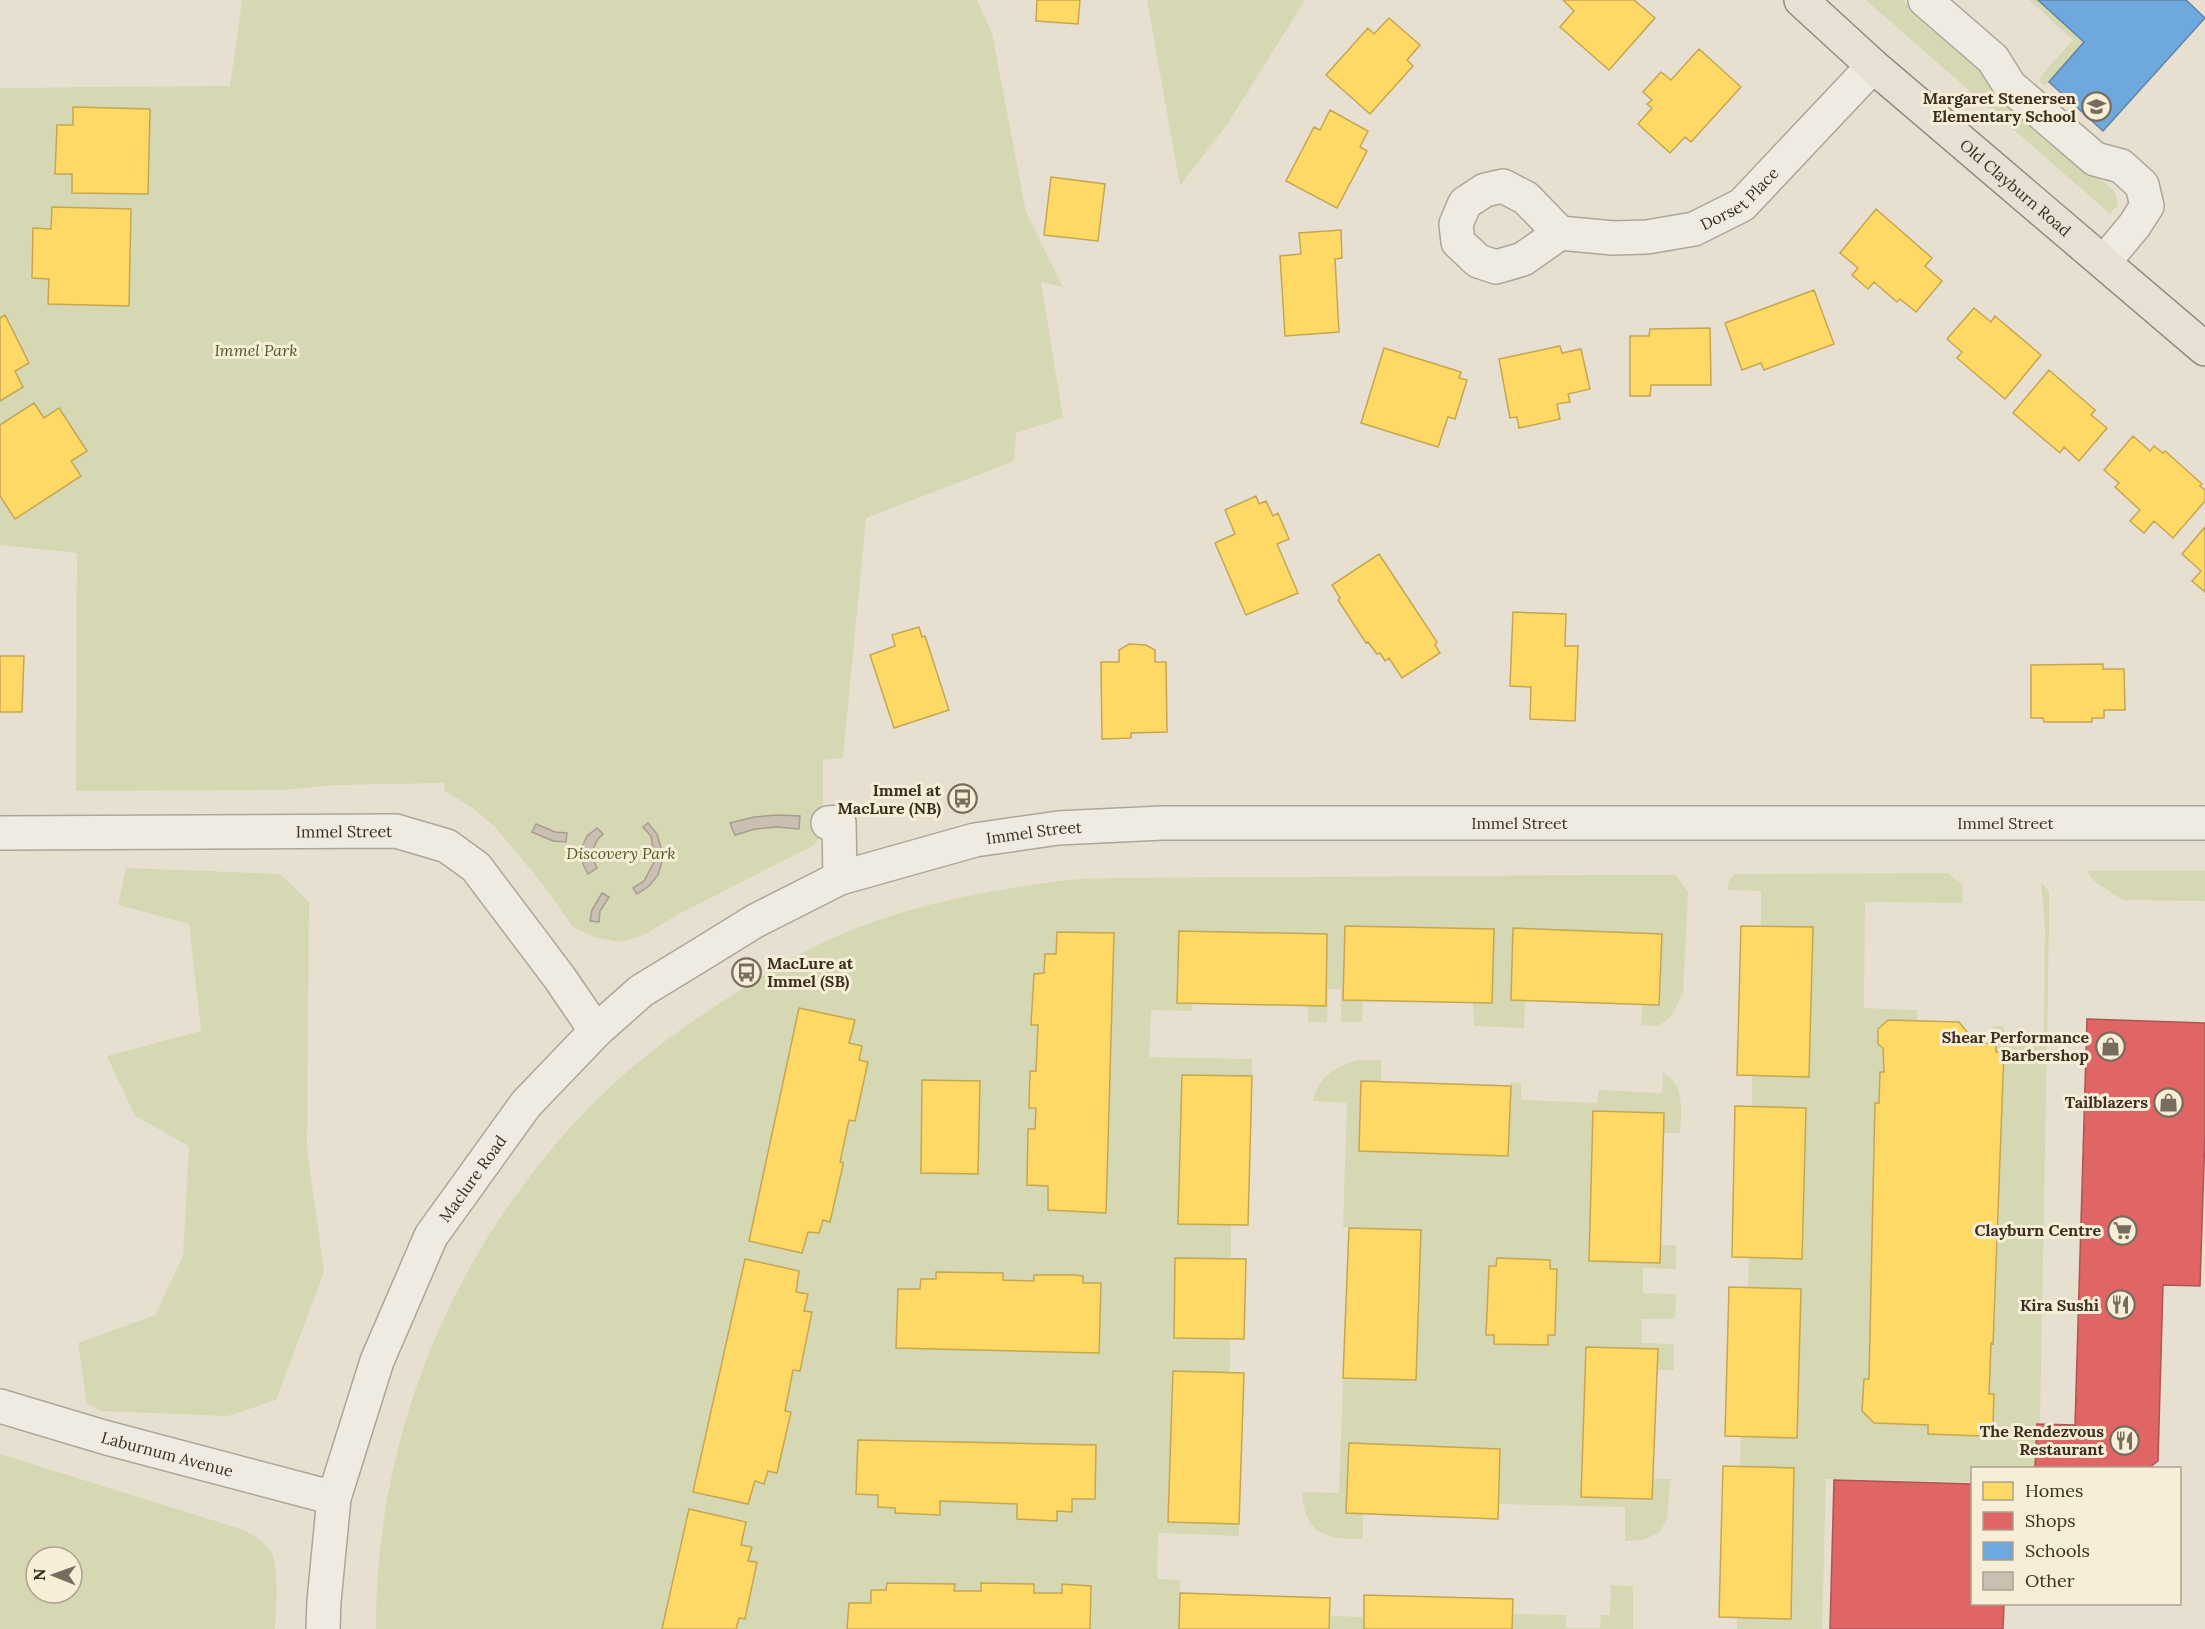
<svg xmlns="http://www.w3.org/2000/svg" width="2205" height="1629" viewBox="0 0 2205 1629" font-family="Lora,serif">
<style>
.green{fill:#d6d7b3;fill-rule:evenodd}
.homes{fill:#ffd966;stroke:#c5a651;stroke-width:1.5}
.shops{fill:#e06666;stroke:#af5551;stroke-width:1.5}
.schools{fill:#6fa8dc;stroke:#6083a4;stroke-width:1.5}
.building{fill:#cbbfb2;stroke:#a89c90;stroke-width:1.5}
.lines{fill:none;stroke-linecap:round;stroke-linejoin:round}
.minor-casing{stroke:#ada599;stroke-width:36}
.major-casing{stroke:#928b80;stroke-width:36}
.minor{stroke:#efebe3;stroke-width:33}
.major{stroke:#e6e1d4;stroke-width:33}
.labels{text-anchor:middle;stroke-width:6;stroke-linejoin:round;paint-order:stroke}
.poi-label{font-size:16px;font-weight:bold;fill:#3d2e20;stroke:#f7eed8;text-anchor:end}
.street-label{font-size:16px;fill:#3d2e20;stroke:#f7eed8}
.park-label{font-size:16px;font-style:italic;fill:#4d5a26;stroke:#f7eed8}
</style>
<rect width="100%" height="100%" fill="#e7e0d1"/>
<path class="green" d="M242 0H977L992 33 1026 212 1063 287 1041 282 1063 418 1016 433 1014 461 866 518 843 758 823 760V834L814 845 677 915 642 936 619 942 593 937 573 927 544 886 496 828 473 808 445 791 444 783 334 785 284 790 76 791 77 553 0 545V88L230 86Z
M1147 0H1305L1228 123 1180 186Z
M1866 0H1903L2115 192 2118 205 2110 214Z
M2029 0H2038L2084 42 2046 85 2042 84 2039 78 2073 40Z
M126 868 280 874 309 902 307 1148 324 1272 276 1400 228 1416 101 1411 87 1404 78 1343 155 1315 183 1256 189 1146 135 1116 107 1056 201 1031 189 924 118 905Z
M2087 871H2205V901L2123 900 2094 881Z
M1948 873 1962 884 1963 903 1865 902 1864 1008 1917 1010V1020H1888L1878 1030V1044L1883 1048 1884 1072 1880 1073 1879 1103H1875L1869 1379H1864L1862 1411 1928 1425V1434L1981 1436 1993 1424 1994 1394H1989L1991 1343H1993L2004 1052H1996V1044H1992L1993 1026H2004V1037L2044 1038 2045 927 2041 882 2049 892V927L2040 1424 2036 1423 2035 1468H1972V1482L1826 1479 1822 1629H1737V1617L1791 1619 1794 1468 1740 1467 1741 1436 1797 1438 1801 1289 1748 1287 1749 1257 1802 1258 1806 1108 1752 1106V1079L1753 1076 1809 1077 1812 927 1761 926V891L1727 890 1729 881 1734 874Z
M1676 875 1688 892 1683 993 1672 1015 1664 1022 1657 1026 1641 1025 1642 1005H1659L1662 934 1513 929 1511 1000 1525 1001 1524 1028 1474 1026 1473 1003H1492L1494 929 1345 926 1343 999 1363 1000 1362 1022H1341V989H1328L1327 1022H1308V1005L1326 1006 1327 934 1179 931 1177 1002H1193L1192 1011 1151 1010 1149 1057 1252 1059V1076L1182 1075 1178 1223 1231 1225V1254L1230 1258H1175L1174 1338 1230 1339V1369L1229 1373 1173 1372 1168 1521 1239 1524V1536L1158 1533 1157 1579 1180 1580 1179 1629H376C375 1476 425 1322 514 1198 576 1111 638 1055 728 998 752 983 776 967 802 953 880 911 972 892 1060 881 1085 878 1112 878 1138 878 1193 877 1248 877 1303 877 1427 876 1551 875 1676 875Z
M1357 1060H1381V1081H1362L1508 1156 1511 1082 1521 1083V1100L1597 1103 1599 1090 1662 1093 1663 1073C1686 1084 1681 1112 1680 1133H1664V1113L1593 1111 1589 1261 1660 1263V1245H1676V1269L1643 1268V1293L1676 1294 1675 1319H1642V1343L1674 1344V1370H1657L1658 1349 1582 1497 1652 1499 1653 1479H1670L1667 1519 1660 1532 1643 1540 1625 1541V1507L1498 1504 1500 1449 1349 1443 1346 1513 1363 1514V1539C1326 1540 1304 1534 1302 1492L1339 1493 1343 1378 1416 1380 1420 1230 1343 1227 1347 1103 1313 1101C1318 1077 1335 1067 1357 1060Z
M0 1454 244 1530C253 1536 268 1543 272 1554 279 1570 276 1611 275 1629H0ZM36 1557H72V1593H36Z
M1611 1585 1633 1586V1629H1512V1614H1515L1566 1615V1628H1600L1601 1615H1610Z
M1335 1616 1364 1617V1629H1329L1330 1617Z"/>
<path class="homes" d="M1037 0H1080L1078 24 1036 21Z
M1563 0H1634L1655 18 1609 70 1560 27 1574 11Z
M1389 18 1420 45 1407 60 1413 66 1370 114 1326 75 1368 28 1374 34Z
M1699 49 1741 87 1691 142 1685 137 1670 153 1638 124 1652 108 1647 104 1652 100 1643 92 1661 72 1671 80Z
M73 107 150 109 148 194 72 193V174H55L57 125H73Z
M1330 110 1368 131 1360 147 1367 151 1337 208 1286 181 1314 127 1320 130Z
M1051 177 1105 184 1098 241 1044 235Z
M52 207 131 209 129 306 48 304 49 279 32 278 33 228 51 229Z
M1876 209 1932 258 1925 266 1942 281 1916 312 1900 299 1897 302 1874 282 1868 289 1852 275 1858 268 1840 253Z
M1341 230 1342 258 1335 259 1339 332 1285 336 1280 256 1301 254 1299 233Z
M1814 290 1834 344 1764 370 1761 363 1742 370 1725 323Z
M1974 308 1991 322 1995 316 2041 355 2005 399 1957 358 1962 352 1947 339Z
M5 315 29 363 15 371 23 387 0 401V318Z
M1710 328 1711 385H1651L1650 396H1630V336H1649L1650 329Z
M1560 346 1562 353 1581 349 1590 389 1568 394 1570 402 1557 404 1560 419 1519 428 1517 417 1510 418 1499 359Z
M1384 348 1461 372 1459 378 1467 380 1455 419 1448 417 1438 447 1361 423Z
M2049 370 2095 410 2091 415 2107 428 2079 461 2064 447 2060 453 2013 413Z
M34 403 44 418 59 408 87 451 71 461 81 476 15 519 0 496V425Z
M2133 436 2150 451 2154 446 2163 453 2165 451 2202 484 2200 486 2205 490V501L2173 538 2154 521 2144 533 2130 521 2140 510 2115 487 2119 483 2104 470Z
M1256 496 1259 504 1266 501 1273 516 1278 513 1289 539 1277 544 1298 593 1246 615 1215 543 1235 534 1225 510Z
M2205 527V592L2192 581 2201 571 2182 554Z
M1379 554 1437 642 1435 645 1440 653 1402 678 1389 658 1385 661 1380 653 1377 654 1368 642 1366 643 1338 600 1340 598 1332 585Z
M1513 612 1566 614 1565 646H1578L1575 721 1530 719 1531 687 1510 686Z
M919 627 922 637 925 636 949 710 894 728 870 655 895 646 892 635Z
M1129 644 1146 645 1155 650V662H1166L1167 732 1131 733V738L1102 739 1101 662H1119V650Z
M0 656H24L22 712H0Z
M2103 664V669H2124L2125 710H2104V718H2092V722H2044L2043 718H2031V665Z
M1345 926 1494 929 1492 1003 1343 1000Z
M1741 926 1813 927 1809 1077 1737 1075Z
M1513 928 1662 934 1659 1005 1511 1000Z
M1179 931 1327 934 1326 1006 1177 1003Z
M1057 932 1114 933 1106 1213 1048 1210V1186L1027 1185 1028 1129H1035L1036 1108H1029L1030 1071H1036L1038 1025H1031L1034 974 1044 973 1045 954H1056Z
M799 1008 855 1020 849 1043 862 1046 859 1060 868 1062 855 1121 849 1120 840 1162 843 1163V1165L830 1222 823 1220 819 1233 808 1232 802 1253 749 1241Z
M1888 1020 1959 1022 1976 1043 1996 1044V1052H2004L1993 1344 1991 1343 1989 1394H1994L1993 1424 1982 1436 1928 1434V1425L1874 1423 1862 1411 1864 1379H1869L1875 1103H1879L1880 1072H1884L1883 1048 1878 1044V1029Z
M1182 1075 1252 1076 1248 1225 1178 1224Z
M922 1080 980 1081 978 1174 921 1173Z
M1361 1081 1511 1086 1508 1156 1359 1151Z
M1735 1106 1806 1108 1802 1259 1732 1257Z
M1593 1111 1664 1113 1660 1263 1589 1261Z
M1349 1228 1421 1230 1416 1380 1343 1378Z
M1175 1258 1246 1259 1244 1339 1174 1338Z
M1497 1258 1550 1260V1269H1557L1555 1331V1335H1548V1345L1494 1344V1335H1486L1489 1266H1496Z
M745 1259 799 1271 796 1292 808 1294 804 1311 812 1312 800 1371 793 1370 785 1411 791 1412 777 1473 768 1471 764 1484 755 1481 748 1504 693 1492Z
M936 1272 1003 1273V1280L1034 1281V1275H1075L1083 1276V1283H1101L1099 1353 896 1348 898 1289H920L921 1279H936Z
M1729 1287 1801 1289 1797 1438 1725 1436Z
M1586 1347 1658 1349 1652 1499 1581 1497Z
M1173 1371 1244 1373 1239 1524 1168 1522Z
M858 1440 1096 1445 1095 1499H1072V1512L1057 1511V1521L1017 1519V1504L940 1501V1515L895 1513V1508L878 1507V1495L856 1494Z
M1349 1443 1500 1449 1498 1519 1346 1513Z
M1723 1466 1794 1468 1791 1619 1719 1617Z
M689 1509 746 1522 741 1545 752 1547 748 1561 757 1562 745 1619 739 1618 736 1629H662Z
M887 1583 955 1584 954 1591H981V1583L1034 1584V1593H1062V1584L1091 1586 1090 1629H847L849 1603H871V1590H886Z
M1180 1593 1330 1598 1329 1629H1179Z
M1364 1595 1513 1599 1512 1629H1364Z"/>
<path class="shops" d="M2087 1019 2205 1023V1134L2200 1286 2163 1285 2158 1461 2149 1468H2035L2037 1424 2075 1425Z
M1834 1480 1972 1484V1604H2004L2003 1629H1830Z"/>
<path class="schools" d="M2038 0H2186L2205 18 2103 131 2049 82 2084 42Z"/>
<path class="building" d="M777 815 800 816 799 829 777 827 755 829 735 835 730 823 754 817Z
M648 823 657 834 661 848 662 862 658 875 649 886 637 894 633 888 644 881 655 860 651 836 643 827Z
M536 824 555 832 567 833 566 842 553 841 532 832Z
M597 828 603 834 598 839 593 849V859L597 868 588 874 583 864V845L587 836Z
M602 893 609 897 600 911 599 922 590 921 592 910Z"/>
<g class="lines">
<defs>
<g id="minor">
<path d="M1925 0 1993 59 2010 86 2095 159 2121 166 2142 185 2147 206 2134 226 2104 262"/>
<path id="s1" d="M1560 233 1523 259 1496 267 1478 261 1458 242 1456 224 1465 203 1485 190 1503 186 1526 198 1560 233 1613 238 1647 237 1694 229 1742 205 1873 66"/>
<path d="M828 823 839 822 840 878"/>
<path id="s2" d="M0 833 396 831 447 846 476 867 559 977 596 1031"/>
<path id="s3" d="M0 1406 107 1438 334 1498"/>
<path id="s4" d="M323 1629 324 1601 334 1498 377 1361 431 1236 526 1104 596 1031 641 991 700 955 755 921 840 878 975 840 1058 828 1162 823H2205"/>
</g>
<g id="major">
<path id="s5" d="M1801 0 1873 66 2205 349"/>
</g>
</defs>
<use href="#minor" class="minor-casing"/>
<use href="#major" class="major-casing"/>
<use href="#minor" class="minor"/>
<use href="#major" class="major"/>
</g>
<defs>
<symbol id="school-ring" viewBox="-11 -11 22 22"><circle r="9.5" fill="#f7eed8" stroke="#786c5e" stroke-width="1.5"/><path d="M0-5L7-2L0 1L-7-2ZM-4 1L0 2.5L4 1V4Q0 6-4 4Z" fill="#786c5e"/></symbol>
<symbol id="bus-ring" viewBox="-11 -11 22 22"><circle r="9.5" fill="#f7eed8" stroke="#786c5e" stroke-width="1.5"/><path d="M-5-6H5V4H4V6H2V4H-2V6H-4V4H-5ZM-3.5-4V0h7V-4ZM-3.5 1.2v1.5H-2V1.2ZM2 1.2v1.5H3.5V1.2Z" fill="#786c5e"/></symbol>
<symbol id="shop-ring" viewBox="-11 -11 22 22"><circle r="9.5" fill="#f7eed8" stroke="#786c5e" stroke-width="1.5"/><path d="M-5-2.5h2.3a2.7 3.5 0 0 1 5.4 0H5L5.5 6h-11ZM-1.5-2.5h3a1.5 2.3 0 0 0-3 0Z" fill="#786c5e"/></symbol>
<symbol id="supermarket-ring" viewBox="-11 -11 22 22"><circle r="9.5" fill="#f7eed8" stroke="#786c5e" stroke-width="1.5"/><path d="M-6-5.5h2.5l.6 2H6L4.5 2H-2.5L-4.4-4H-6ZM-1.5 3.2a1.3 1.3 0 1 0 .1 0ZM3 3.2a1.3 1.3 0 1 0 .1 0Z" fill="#786c5e"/></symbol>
<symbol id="restaurant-ring" viewBox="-11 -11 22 22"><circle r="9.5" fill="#f7eed8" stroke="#786c5e" stroke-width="1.5"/><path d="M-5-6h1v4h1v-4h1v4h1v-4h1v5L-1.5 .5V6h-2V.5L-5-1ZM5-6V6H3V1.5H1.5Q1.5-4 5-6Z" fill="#786c5e"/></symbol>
</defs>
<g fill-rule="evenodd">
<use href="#school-ring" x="2080" y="90" width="33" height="33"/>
<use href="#bus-ring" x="946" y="782" width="33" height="33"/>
<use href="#bus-ring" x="730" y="956" width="33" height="33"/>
<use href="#shop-ring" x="2094" y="1030" width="33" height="33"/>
<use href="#shop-ring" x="2152" y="1086" width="33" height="33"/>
<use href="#supermarket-ring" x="2106" y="1214" width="33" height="33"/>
<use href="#restaurant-ring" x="2104" y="1288" width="33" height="33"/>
<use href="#restaurant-ring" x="2108" y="1424" width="33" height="33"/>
</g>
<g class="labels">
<g class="poi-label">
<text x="2076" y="104">Margaret Stenersen<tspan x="2076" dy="18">Elementary School</tspan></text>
<text x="941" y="796">Immel at<tspan x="941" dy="18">MacLure (NB)</tspan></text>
<text x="767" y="969" text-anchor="start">MacLure at<tspan x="767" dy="18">Immel (SB)</tspan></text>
<text x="2089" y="1043">Shear Performance<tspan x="2089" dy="18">Barbershop</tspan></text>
<text x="2148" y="1108">Tailblazers</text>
<text x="2101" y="1236">Clayburn Centre</text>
<text x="2099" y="1311">Kira Sushi</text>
<text x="2104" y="1437">The Rendezvous<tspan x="2104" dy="18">Restaurant</tspan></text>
</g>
<g class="street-label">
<text dy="6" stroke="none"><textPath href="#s5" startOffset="285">Old Clayburn Road</textPath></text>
<text dy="6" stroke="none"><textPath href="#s1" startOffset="468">Dorset Place</textPath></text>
<text dy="6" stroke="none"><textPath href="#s4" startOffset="1650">Immel Street</textPath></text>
<text dy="6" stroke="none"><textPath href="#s4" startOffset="2136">Immel Street</textPath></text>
<text dy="6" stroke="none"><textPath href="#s2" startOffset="344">Immel Street</textPath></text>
<text dy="6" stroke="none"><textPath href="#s4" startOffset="1164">Immel Street</textPath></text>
<text dy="6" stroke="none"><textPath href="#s4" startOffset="482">Maclure Road</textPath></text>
<text dy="6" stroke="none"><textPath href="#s3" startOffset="174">Laburnum Avenue</textPath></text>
</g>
<g class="park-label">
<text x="256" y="356">Immel Park</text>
<text x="621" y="859">Discovery Park</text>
</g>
</g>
<rect x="1971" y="1467" width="210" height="138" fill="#f7eed8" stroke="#ada18e" stroke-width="1.5"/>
<rect x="1983" y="1482" width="30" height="18" fill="#ffd966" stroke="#ada18e" stroke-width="1.5"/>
<text x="2025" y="1497" font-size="18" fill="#3d2e20">Homes</text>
<rect x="1983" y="1512" width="30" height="18" fill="#e06666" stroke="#ada18e" stroke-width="1.5"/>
<text x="2025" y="1527" font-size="18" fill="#3d2e20">Shops</text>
<rect x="1983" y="1542" width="30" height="18" fill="#6fa8dc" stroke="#ada18e" stroke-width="1.5"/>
<text x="2025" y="1557" font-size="18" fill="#3d2e20">Schools</text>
<rect x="1983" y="1572" width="30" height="18" fill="#cbbfb2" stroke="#ada18e" stroke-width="1.5"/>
<text x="2025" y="1587" font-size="18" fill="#3d2e20">Other</text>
<g transform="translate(54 1575) rotate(271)"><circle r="28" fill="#f7eed8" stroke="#ada18e" stroke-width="1.5"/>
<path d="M0-4.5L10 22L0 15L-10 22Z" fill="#786c5e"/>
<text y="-9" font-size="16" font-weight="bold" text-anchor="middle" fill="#3d2e20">N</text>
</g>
</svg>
